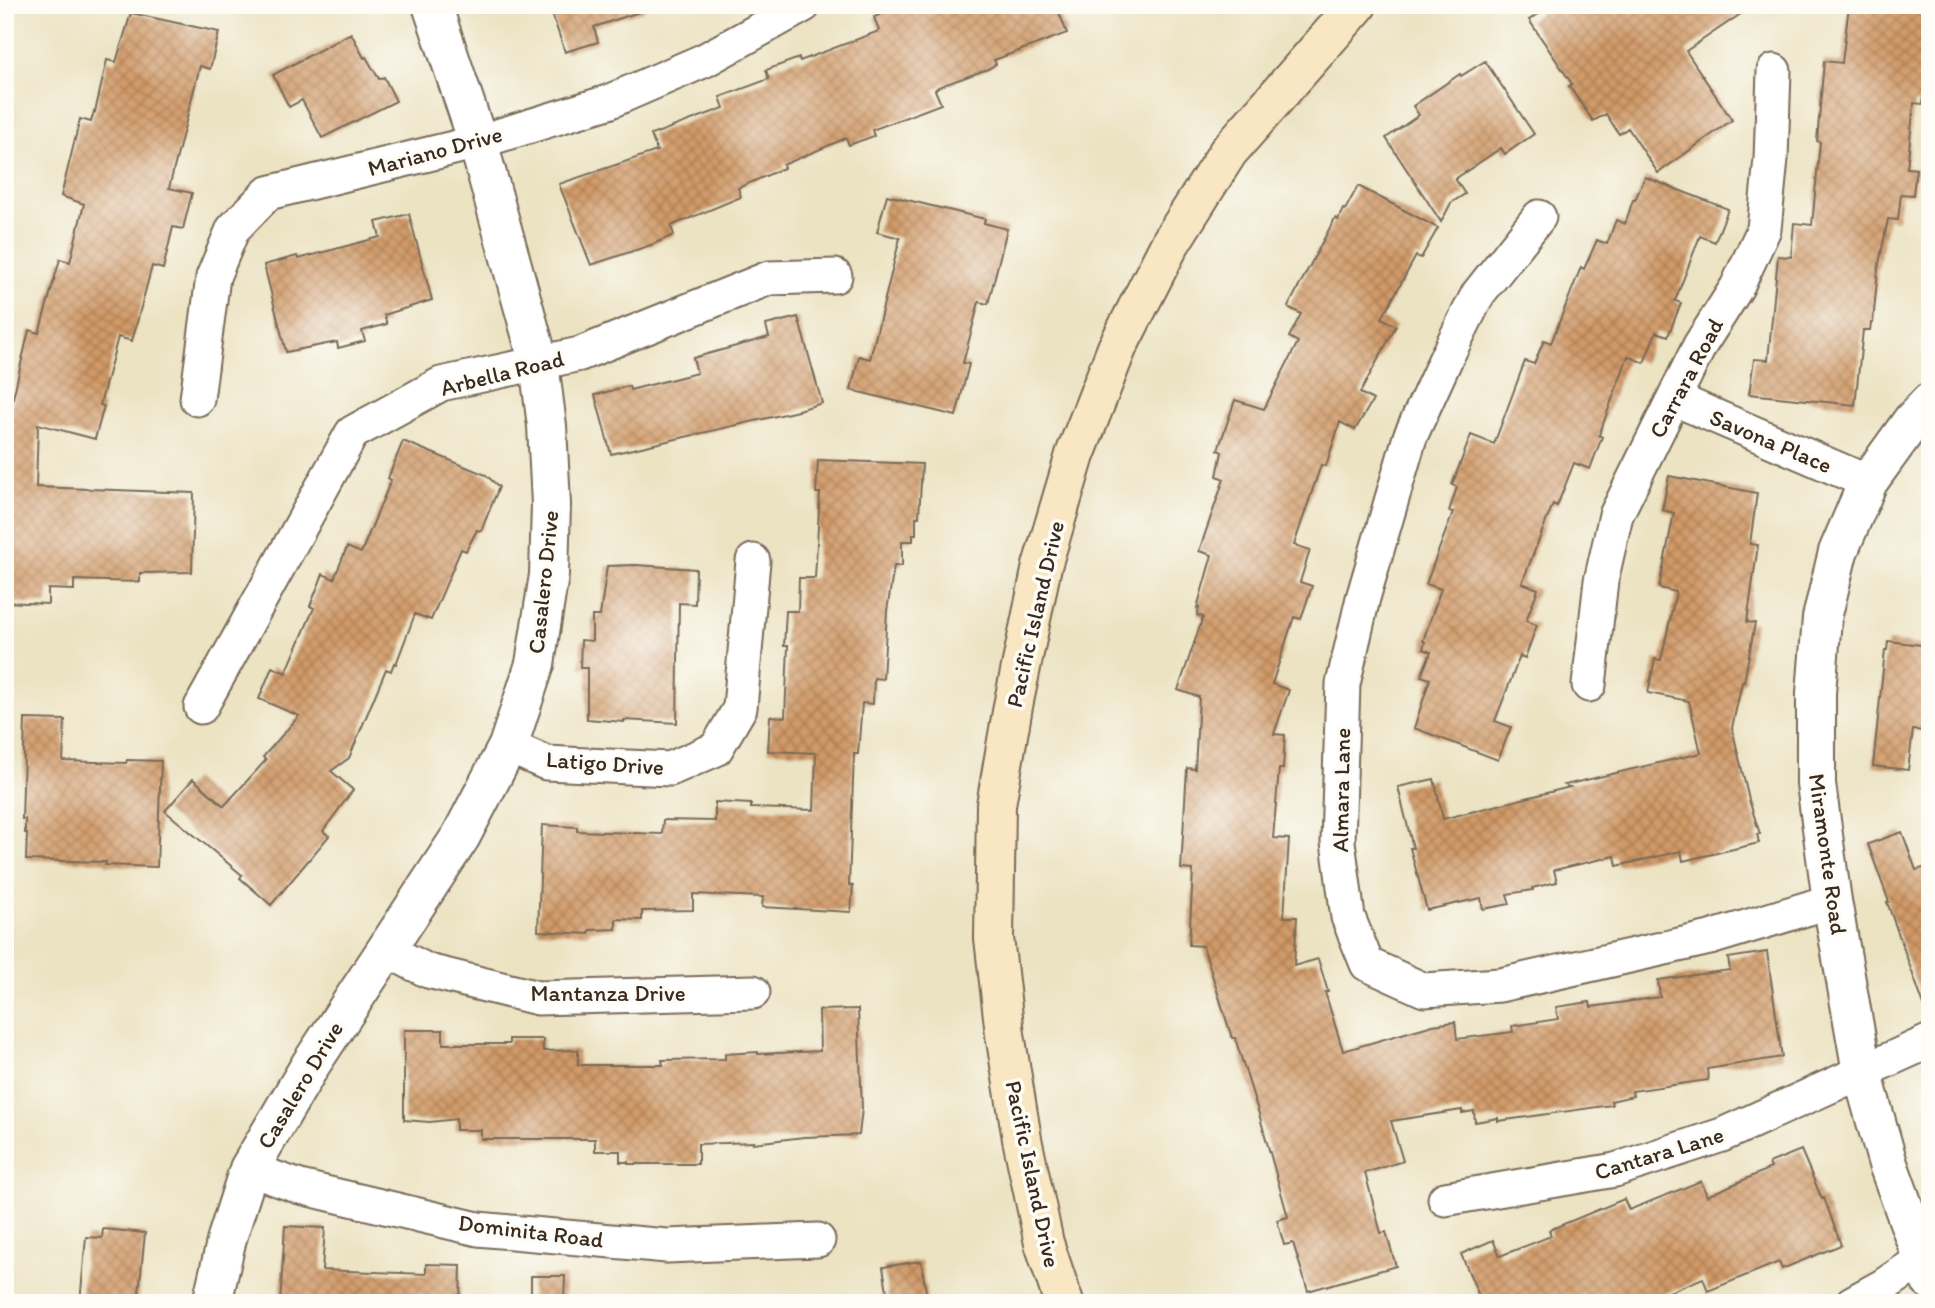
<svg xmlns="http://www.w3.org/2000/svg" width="1935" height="1308" viewBox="0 0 1935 1308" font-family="Itim,sans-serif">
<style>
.building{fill:url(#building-cross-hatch)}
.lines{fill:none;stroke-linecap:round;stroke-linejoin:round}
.minor-casing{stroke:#796b58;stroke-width:37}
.tertiary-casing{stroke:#796b58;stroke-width:42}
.secondary-casing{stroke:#796b58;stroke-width:42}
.minor{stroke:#fff;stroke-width:33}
.tertiary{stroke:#fff;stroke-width:38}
.secondary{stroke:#f9e7c3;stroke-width:38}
.labels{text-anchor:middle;stroke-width:7;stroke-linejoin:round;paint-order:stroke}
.street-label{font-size:23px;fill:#3b2a1e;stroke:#fdfcf7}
</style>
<defs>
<pattern id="building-cross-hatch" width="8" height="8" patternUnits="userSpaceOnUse" patternTransform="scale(1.75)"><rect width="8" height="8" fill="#d19a67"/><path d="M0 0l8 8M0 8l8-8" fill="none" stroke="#ab7e54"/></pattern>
</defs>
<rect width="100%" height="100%" fill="#fdfcf7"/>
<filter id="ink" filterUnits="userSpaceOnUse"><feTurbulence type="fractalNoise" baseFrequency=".0143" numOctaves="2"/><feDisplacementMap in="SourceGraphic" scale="14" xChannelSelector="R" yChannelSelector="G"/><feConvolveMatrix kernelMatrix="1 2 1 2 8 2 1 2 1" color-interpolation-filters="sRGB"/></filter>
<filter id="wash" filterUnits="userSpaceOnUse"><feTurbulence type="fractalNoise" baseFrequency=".00686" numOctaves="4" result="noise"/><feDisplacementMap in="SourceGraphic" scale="28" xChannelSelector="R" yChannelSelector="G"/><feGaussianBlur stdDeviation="1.57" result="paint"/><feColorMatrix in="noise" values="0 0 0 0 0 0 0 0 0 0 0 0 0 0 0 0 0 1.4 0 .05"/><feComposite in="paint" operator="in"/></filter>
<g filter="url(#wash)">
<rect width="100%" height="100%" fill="#ece3c3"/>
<g id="blocks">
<path class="building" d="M549 5H644L645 10 594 27 598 42 565 52Z
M905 5H1056L1067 33 994 60 996 64 988 69 938 87 935 90 941 104 872 130 874 136 849 145 846 138 783 165 784 168 738 188 741 197 671 226 674 235 651 245 591 265 559 184 657 151 651 135 724 108 720 97 769 79 766 70 799 58 800 61 879 31 874 17Z
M1553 5H1754L1686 51 1732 120 1658 173 1628 128 1619 134 1606 114 1593 121 1569 86 1572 84 1529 20Z
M1849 5H1930V39L1923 104 1914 103 1907 168 1916 169 1913 195 1901 194 1898 220 1888 219 1878 269 1873 323H1871L1870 330H1863L1855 405 1749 394 1754 359 1768 360 1778 256 1791 257 1794 223 1812 225 1820 142 1817 141 1824 61 1842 63Z
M131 13 219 32 210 69 200 66 169 188 192 193 183 229 173 227 163 269 152 266 132 341 118 337 100 405 104 406 95 439 38 424 36 487 194 493 192 572 140 573V582L74 580V590L48 589V604L5 602V432L29 330 39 333 60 259 70 262 84 204 61 196 80 119 91 122 94 111 95 112 107 60 116 62Z
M351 33 364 58 366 57 379 79 384 77 396 101 322 138 302 100 289 107 273 75Z
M1485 61 1534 134 1505 154 1501 148 1455 179 1465 194 1451 203 1441 222 1386 138 1419 115 1413 106 1460 74 1461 76Z
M1645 177 1728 209 1715 242 1700 236 1675 301 1681 303 1668 336 1656 332 1644 363 1628 356 1599 435 1602 437 1590 469 1574 463 1557 506 1553 504 1522 583 1538 589 1526 621 1537 625 1525 658 1520 656 1495 721 1511 727 1498 760 1414 728 1430 679 1421 676 1431 652 1423 649 1425 642 1423 641 1441 589 1426 584 1453 512 1449 511 1457 487 1452 485 1471 435 1494 444 1525 361 1534 364 1544 340 1551 343 1581 267 1584 269 1597 240 1607 244 1616 220 1625 224 1633 200H1635Z
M1358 186 1438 228 1421 258 1416 256 1382 318 1396 326 1360 393 1373 400 1355 430 1340 422 1326 466 1321 465 1294 545 1310 550 1300 582 1312 586 1301 619 1294 617 1272 684 1289 690 1274 734 1285 735 1283 769H1279L1273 838 1289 839 1284 917H1297L1294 966 1318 959 1328 992H1325L1343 1051 1433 1025 1455 1022 1457 1039 1513 1032 1512 1026 1558 1019 1556 1007 1590 1002 1591 1007 1660 997 1658 980 1730 970 1728 958 1767 952 1782 1057 1707 1069 1708 1080 1632 1091 1633 1096 1611 1101 1612 1105 1498 1121V1118L1475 1122 1474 1111 1462 1113V1110L1391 1121 1403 1161 1365 1173 1381 1233 1386 1232 1396 1266 1308 1291 1293 1243 1284 1245 1277 1220 1288 1217 1259 1114 1235 1038H1232L1203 946 1189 945 1193 870 1181 869 1187 768 1195 769 1199 697 1178 690 1203 617 1197 615 1199 608H1197L1212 555 1199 551 1224 479 1217 476 1222 452 1218 450 1235 400 1264 409 1298 342 1289 337 1301 314 1288 307 1335 218 1338 220 1343 209 1345 210Z
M887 195 985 219 984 223 1007 229 988 304 979 302 963 363 969 364 956 416 851 390 859 356 870 359 900 238 877 232Z
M409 214 432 300 384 315 387 324 362 331 365 341 338 348 337 342 286 352 264 265 297 256 298 259 380 237 376 222Z
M798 317 822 403 798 410V411L611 454 595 395 629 386 630 390 697 373 693 358 769 337 766 325Z
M403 441 486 475 499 487 481 531 477 530 466 551 461 549 431 620 415 614 396 664 394 663 391 671 386 669 349 758 331 771 353 790 323 831 329 836 271 905 240 878 242 875 165 811 193 779 224 806 266 760 263 757 299 716 259 699 272 667 286 673 314 608 310 606 323 574 334 579 347 547 361 553 391 480 388 478Z
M818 460 922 464 919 517H916V534H913V541H902V566H894L887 611 883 679 874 678 873 704 862 703 858 754H854L849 885 853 886 851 912 762 907 763 897 693 894V910L642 911V920L616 919V929L590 930 589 934 538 931 542 825 577 827V831L662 834 663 820 715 821V802L751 804V808L814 810 816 753 768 751 770 716 785 717 788 646H784L786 611H798L799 578H815L820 493H816Z
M1669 476 1757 493 1750 544 1758 545 1747 622 1755 623 1744 682H1742L1732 728 1749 800 1760 834H1757L1759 843 1683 861 1681 851 1617 866 1615 856 1554 870 1557 882 1532 888 1533 890 1507 894 1510 904 1483 909 1481 898 1427 910 1410 848H1413L1398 787 1434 779 1443 819 1570 787 1565 785 1701 753 1689 701 1648 693 1655 659 1661 660 1676 592 1659 588 1674 513 1662 510Z
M636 565 696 569 695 604 679 603 677 723 624 720V722L587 719V668H580L581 640 592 641V616H600L607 566Z
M1888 641 1930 646V694L1925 731 1913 730 1908 770 1873 766 1885 650H1887Z
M25 719 65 720 63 761 126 763 127 760 161 761 157 867 105 865 106 862 26 860 27 833H25V819H22Z
M1902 832 1916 870 1930 866V1010L1926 1011 1887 902H1889L1868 844Z
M858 1009 862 1109 859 1135 804 1137 753 1143V1142L698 1144V1164H628V1162H620V1151H595V1139H481V1130H456V1119L430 1122 404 1120V1030H443V1044H509V1039H543V1051L578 1050V1065H663L662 1060 725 1059V1054L758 1052V1054L820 1051 819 1010Z
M1801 1150 1822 1199 1824 1198 1841 1245 1782 1269 1779 1262 1708 1291 1703 1278 1643 1303H1482L1461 1254 1493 1240 1500 1256 1551 1236 1549 1230 1624 1199 1629 1210 1701 1181 1707 1196 1771 1168 1769 1163Z
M285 1226 325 1228 322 1270 426 1274V1264L461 1265 460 1303H280Z
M103 1229 145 1233 138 1303H80L86 1237 102 1238Z
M921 1261 928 1303H889L883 1267Z
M531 1276H565L564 1303H531Z"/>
</g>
</g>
<g filter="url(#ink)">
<use href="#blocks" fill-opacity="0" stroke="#796b58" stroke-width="2"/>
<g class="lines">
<defs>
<path id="minor" d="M1539 217 1478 294 1447 356 1410 437 1363 598 1343 684 1338 842 1348 917 1367 964 1424 990 1500 985 1710 938 1832 901
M197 399 213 277 233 229 268 193 478 142 608 102 705 60 804 5
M1675 399 1868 482
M1589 685 1601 581 1616 515 1700 345 1737 287 1764 229 1771 159 1774 71
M201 707 352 433 441 384 580 354 769 278 835 276
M508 746 546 763 670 769 716 749 740 708 753 561
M386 950 428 971 538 998 753 992
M249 1169 300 1187 478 1229 667 1246 818 1240
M1445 1199 1615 1170 1722 1135 1930 1041
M1852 1303 1883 1286 1930 1254"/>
<path id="tertiary" d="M1930 402 1912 421 1868 482 1838 552 1822 618 1816 693V784L1832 901 1862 1072 1888 1164 1930 1280
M212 1303 227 1238 249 1169 311 1064 461 836 508 746 535 664 549 575 551 504 547 426 539 363 478 142 432 5"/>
<path id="secondary" d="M1064 1303 1044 1243 1022 1139 1005 1034 994 938 996 805 1013 706 1042 566 1075 455 1117 348 1171 242 1228 152 1357 5"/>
</defs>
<use href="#minor" class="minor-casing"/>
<use href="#tertiary" class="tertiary-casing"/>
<use href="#secondary" class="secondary-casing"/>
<use href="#minor" class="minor"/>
<use href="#tertiary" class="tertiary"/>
<use href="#secondary" class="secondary"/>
</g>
</g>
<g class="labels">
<g class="street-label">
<text transform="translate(435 151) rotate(-15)" y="8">Mariano Drive</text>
<text transform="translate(502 373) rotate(-14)" y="8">Arbella Road</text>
<text transform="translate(1686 378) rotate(-62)" y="8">Carrara Road</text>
<text transform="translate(1771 441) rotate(23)" y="8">Savona Place</text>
<text transform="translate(543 582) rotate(-84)" y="8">Casalero Drive</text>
<text transform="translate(1035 614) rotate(-77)" y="8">Pacific Island Drive</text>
<text transform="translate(605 763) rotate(4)" y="8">Latigo Drive</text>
<text transform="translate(1341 790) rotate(-89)" y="8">Almara Lane</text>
<text transform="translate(1828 854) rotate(82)" y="8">Miramonte Road</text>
<text x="608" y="1001">Mantanza Drive</text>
<text transform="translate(300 1085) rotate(-59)" y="8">Casalero Drive</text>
<text transform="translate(1659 1153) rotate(-17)" y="8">Cantara Lane</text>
<text transform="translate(1033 1174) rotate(78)" y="8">Pacific Island Drive</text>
<text transform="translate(531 1231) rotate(7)" y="8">Dominita Road</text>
</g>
</g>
<rect width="1935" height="1308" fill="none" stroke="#fdfcf7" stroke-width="28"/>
</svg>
